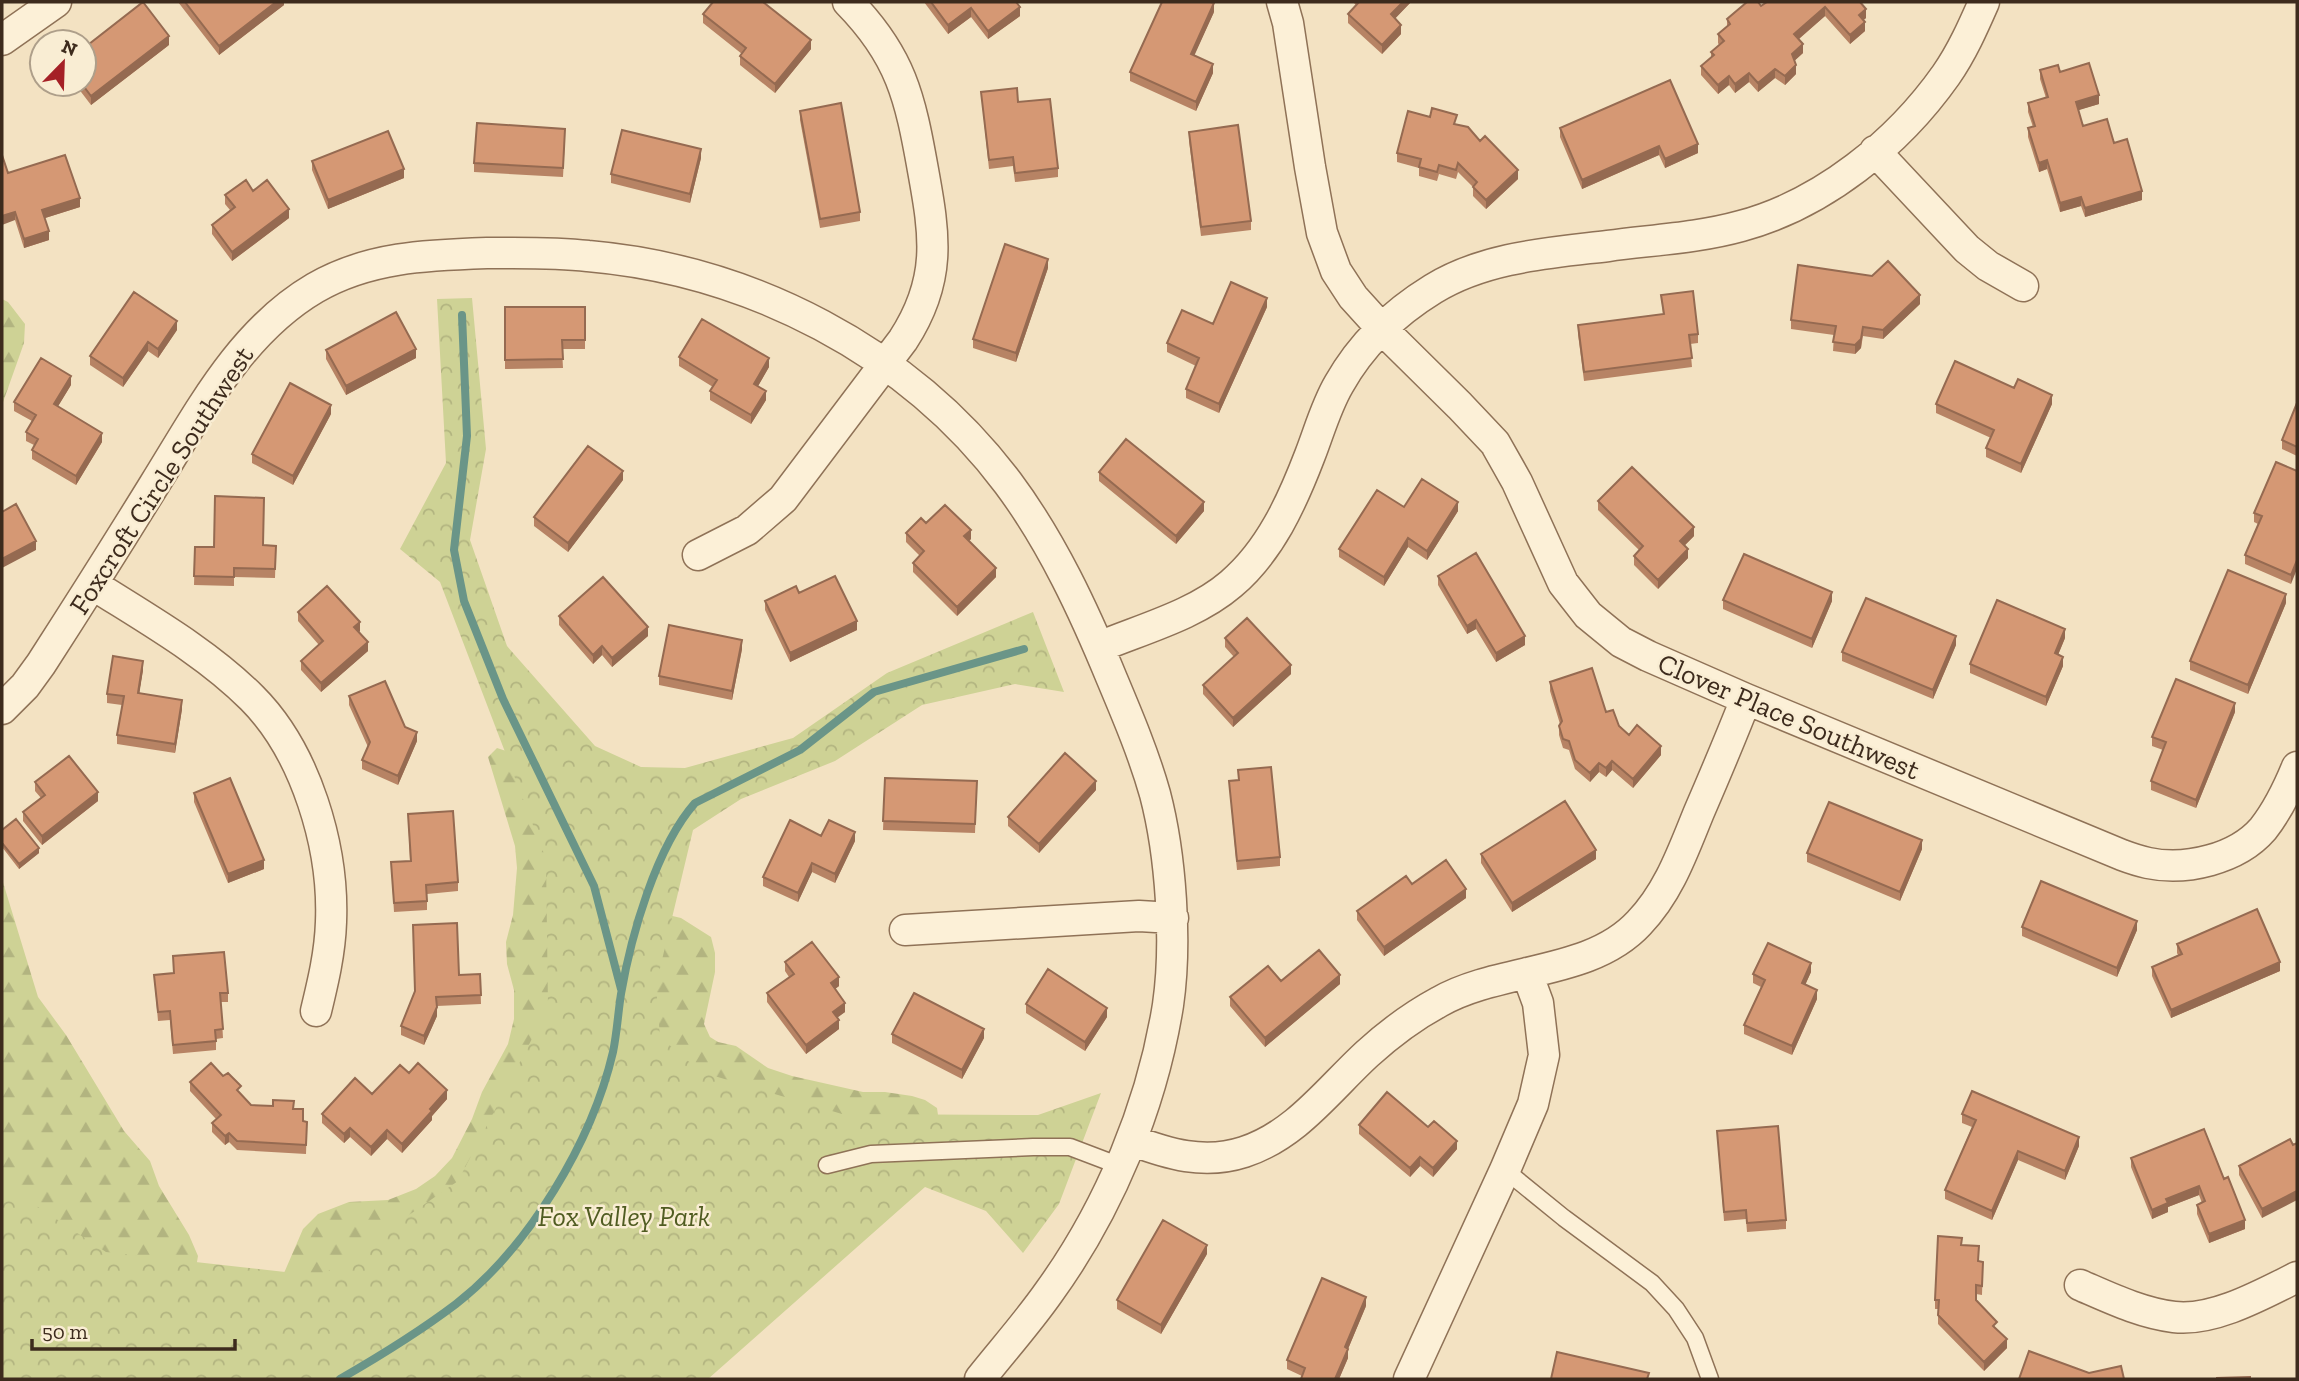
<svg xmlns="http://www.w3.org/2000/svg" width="2299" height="1381" viewBox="0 0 2299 1381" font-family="'Zilla Slab',serif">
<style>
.forest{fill:url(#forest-firs)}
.park{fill:url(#park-crowns)}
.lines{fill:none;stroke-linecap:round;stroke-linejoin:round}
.stream{stroke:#6a9588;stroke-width:8}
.lane-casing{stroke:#8f7257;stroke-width:19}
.street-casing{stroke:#8f7257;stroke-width:33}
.lane{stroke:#fcf0d7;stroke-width:16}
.street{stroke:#fcf0d7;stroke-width:30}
.wall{fill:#b78364}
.shaded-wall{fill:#956a51}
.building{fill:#d59874;stroke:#956a51;stroke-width:2}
.labels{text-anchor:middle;stroke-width:5;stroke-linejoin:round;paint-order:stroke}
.street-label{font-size:28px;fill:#3d2b1d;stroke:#f9edd3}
.park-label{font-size:28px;font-style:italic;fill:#505c21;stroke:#f9edd3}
</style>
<defs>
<pattern id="forest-firs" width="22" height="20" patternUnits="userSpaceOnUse" patternTransform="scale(1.75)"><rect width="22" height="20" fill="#ced295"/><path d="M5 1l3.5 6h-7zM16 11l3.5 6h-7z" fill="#b2b480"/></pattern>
<pattern id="park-crowns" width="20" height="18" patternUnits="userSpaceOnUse" patternTransform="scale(1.75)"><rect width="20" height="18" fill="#ced295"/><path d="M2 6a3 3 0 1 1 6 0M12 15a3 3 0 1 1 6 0" fill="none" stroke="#b2b480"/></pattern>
</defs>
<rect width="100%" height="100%" fill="#f3e2c2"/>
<path class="forest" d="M2 299 8 302 25 324 24 343 2 405Z
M497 748 515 754 606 973 321 1379 275 1294 303 1229 318 1214 349 1202 388 1200 416 1189 435 1176 452 1158 472 1119 482 1092 508 1044 514 1019V990L507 964 506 942 513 915 517 868 515 846 488 757Z
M2 879 38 997 66 1035 124 1131 150 1161 159 1186 189 1235 198 1256 193 1285 2 1333Z
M664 914 681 918 711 937 715 953V972L704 1024 710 1037 718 1042 736 1046 768 1068 792 1076 863 1092H885L912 1096 925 1100 937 1108 939 1122 933 1132 683 1086 631 990Z"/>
<path class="park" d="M472 298 486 449 470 540 507 646 595 746 641 767 685 768 793 738 887 673 1033 612 1064 692 1015 684 922 705 835 761 741 799 693 830 656 985 660 1037 701 1072 842 1114 1038 1115 1101 1093 1059 1204 1023 1253 986 1211 925 1187 708 1379H2V1183L106 1252 321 1276 458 1181 548 1008 546 859 440 582 400 549 446 463 437 299Z"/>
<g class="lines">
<path class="stream" d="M462 315 467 436 454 550 464 601 503 699 594 886 621 989
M340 1379C380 1356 419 1332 456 1304 529 1247 592 1142 613 1052 617 1033 618 1013 621 994 631 936 656 847 695 803L800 750 874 692 1024 649"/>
<defs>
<path id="lane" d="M827 1165 871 1154 1033 1147H1070L1120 1166
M1505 1170 1564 1218 1652 1283 1676 1309 1695 1338 1710 1379"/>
<path id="street" d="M1282 2 1288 23 1310 167 1322 233 1336 271 1353 297 1382 329 1460 406 1495 443 1517 482 1563 583 1588 615 1621 642 1648 656 1746 699 2122 855C2130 858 2139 861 2148 863 2186 871 2237 859 2263 829 2278 810 2288 789 2297 767
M2 40 56 2
M1875 151 1967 249 1988 266 2023 286
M698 555 747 530 783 499 903 340C942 280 935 236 923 170 910 97 901 56 848 2
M92 584C147 619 206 652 252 698 306 752 334 847 331 922 330 953 323 982 316 1011
M1099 647C1142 629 1195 615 1231 584 1270 551 1292 502 1310 455 1319 432 1326 406 1339 384 1361 345 1394 313 1433 289 1485 257 1549 253 1608 246 1652 240 1698 238 1741 226 1823 204 1898 143 1946 75 1962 52 1973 27 1984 2
M2 709 25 686 41 664C79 605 117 545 154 485 199 413 240 332 315 288 368 257 427 255 487 253 521 253 554 252 588 256 750 270 909 351 1008 483 1052 542 1084 611 1112 679 1128 717 1144 755 1155 794 1171 855 1177 943 1168 1005 1152 1106 1109 1209 1049 1292 1028 1322 1003 1350 980 1379
M905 930 1139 916 1173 918
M1131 1140C1168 1154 1204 1165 1244 1152 1296 1135 1328 1090 1367 1054 1389 1034 1413 1016 1439 1002 1500 967 1590 976 1639 923 1669 892 1683 851 1699 812 1715 775 1731 737 1746 699
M2080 1285C2110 1298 2141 1313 2174 1317 2213 1322 2263 1294 2297 1277
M1409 1379 1505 1170 1533 1104 1544 1055 1538 1003 1527 973"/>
</defs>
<use href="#lane" class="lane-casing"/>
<use href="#street" class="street-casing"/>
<use href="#lane" class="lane"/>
<use href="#street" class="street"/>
</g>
<path class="wall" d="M178 2H284V5L219 55Z
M924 2H1016L1020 16 988 39 971 17 948 34Z
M1353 2H1411L1395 18 1401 34 1382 54 1348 23V14L1356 5Z
M1860 2 1866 18 1863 20 1865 31 1850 44 1825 16 1799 39 1803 53 1794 61 1796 74 1785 85 1775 78 1758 92 1749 82 1735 93 1729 85 1718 94 1701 75V66L1711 57V52L1719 45 1718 43V34L1727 27V19L1761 6Z
M1214 12 1194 55 1213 73 1196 111 1130 81V72Z
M703 14 811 49 775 93 740 65V56L742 54 703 23Z
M169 45 91 105 75 84H84Z
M2040 70 2060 72 2099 104 2078 110 2083 126 2114 143 2142 200 2085 217 2081 206 2060 212 2047 169 2039 172 2028 137V128L2033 127 2028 112V103L2046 98 2040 79Z
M981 92 1018 102 1058 168V177L1015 182 1013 166 989 169Z
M800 111 860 212V221L820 228 800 120Z
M1457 125 1518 179 1486 209 1473 196V187L1458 172 1456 179 1439 174 1437 181 1419 176V168L1397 162V153Z
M1560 128 1698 153 1665 168 1659 155 1582 189 1560 137Z
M1189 132 1251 221V230L1201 236 1189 141Z
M565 138 563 177 474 172V163Z
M701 158 690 203 611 183V174Z
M312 161 404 178 328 209 312 170Z
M8 173 80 207 45 218 49 240 24 248 15 220Z
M253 191 289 218 232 261 212 234V225L230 210 225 204V195Z
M1048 268 1016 362 973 348V339Z
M1661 295 1698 334V343L1690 344 1692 367 1584 381 1578 334V325L1663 314Z
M1920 304 1883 339 1863 336 1861 348 1855 354 1833 351 1834 335 1791 329V320Z
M505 307H585V349H562L563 368 505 369Z
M1267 307 1219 413 1186 398V389L1196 366 1167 352V343L1213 324Z
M177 330 158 358 148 351 123 387 90 365V356Z
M326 350 416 358 346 395 326 359Z
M679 357 769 367 758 386 766 400 751 424 710 400V391L713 387 679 366Z
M71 385 58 406 102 442 76 485 32 459V450L34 445 26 441V432L32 421 14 411V402Z
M2014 388 2052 404 2021 473 1986 457V448L1991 438 1936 413V404Z
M2297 403V456L2282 449V440Z
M331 414 293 485 252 463V454Z
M2297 471 2291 584 2245 564V555L2258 524 2254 522V513Z
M1099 472 1204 511 1176 544 1099 481Z
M623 480 568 552 534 526V517Z
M1598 501 1694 536 1685 545 1688 558 1658 589 1634 565V556L1639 550 1598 510Z
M1404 507 1458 511 1427 560 1408 547 1384 586 1339 557V549Z
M926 523 971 539 969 541 996 577 957 616 913 572V563L920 556 906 542V533Z
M263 545 276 546 275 578 234 577V586L194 585 195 547H214Z
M1438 576 1525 645 1496 662 1476 629 1467 634 1438 585Z
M799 593 857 630 790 662 765 610V601Z
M1723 600 1832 601 1812 648 1723 609Z
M2286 603 2248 694 2190 670V661Z
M298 612 360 631 359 632 368 651 321 692 301 670V661L319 645 298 621Z
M559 616 648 636 612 667 602 655 593 664 559 625Z
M1225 638 1291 674 1233 727 1203 694V685L1234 657 1225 647Z
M2065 638 2058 655 2063 666 2046 706 1970 673V664Z
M1956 645 1933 699 1842 661V652Z
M742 649 732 700 659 685V676Z
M143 670 139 693 182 709 175 753 117 744V735L122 705 107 703V694Z
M1550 682 1606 712 1629 735 1661 755 1633 788 1612 770 1606 777 1599 772 1590 782 1575 769 1569 750 1563 748 1559 735V726L1560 724 1550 691Z
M349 696 417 741 398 785 362 769V760L368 747 349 705Z
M2235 712 2196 808 2151 790V781L2163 750 2152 746V737Z
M1238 770 1280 857V866L1237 870 1229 781 1238 780Z
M885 778 977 781 975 833 883 830Z
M35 782 98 801 42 845 23 821V812L41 798 35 791Z
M1096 790 1039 853 1008 826V817Z
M194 793 264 869 228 883 194 802Z
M408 814 458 882V891L427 894V910L394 912 391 862 410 861Z
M2 830 39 853 19 869 2 847Z
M821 836 855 841 835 883 812 872 798 902 763 886V877Z
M1922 849 1900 901 1807 862V853Z
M1481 854 1596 859 1512 912 1481 863Z
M1412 884 1466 898 1384 956 1357 920V911Z
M2022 927 2137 930 2117 977 2022 936Z
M2177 944 2280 971 2171 1018 2152 976V967L2178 955 2177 953Z
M173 956 228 993V1002H221L223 1038 216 1039V1050L173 1054 170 1020 158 1021 154 975 174 973Z
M785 962 839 986 835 989 845 1012 837 1017 839 1029 806 1054 767 1002V993L789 977 785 971Z
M1811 972 1805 985 1817 999 1792 1055 1744 1034V1025L1761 987 1753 983V974Z
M480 974 481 1004 437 1006V1016L424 1045 401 1035V1026L459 975Z
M1281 981 1340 984 1265 1047 1230 1006V997Z
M1026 1004 1107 1017 1085 1051 1026 1013Z
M892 1034 984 1038 962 1079 892 1043Z
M409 1073 447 1099 432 1116V1120L402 1153 387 1139 371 1156 350 1137 344 1143 322 1123V1114L372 1094Z
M190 1082 241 1094 251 1105 294 1109 303 1121 307 1122 306 1154 237 1150 229 1142 225 1145 212 1132V1123L216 1119 190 1091Z
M1962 1114 2079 1146 2065 1180 2018 1160 1992 1220 1945 1199V1190L1972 1127 1962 1123Z
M1359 1125 1428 1127 1457 1149 1433 1177 1420 1166 1410 1177 1359 1134Z
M1717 1131 1786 1220V1229L1747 1232 1746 1219 1724 1221Z
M2293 1145 2262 1218 2239 1175V1166Z
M2131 1158 2224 1179 2245 1229 2209 1243 2197 1214V1205L2202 1203 2199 1195 2168 1207V1212L2152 1219 2131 1167Z
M1962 1245 1979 1261 1983 1262 1982 1295 1976 1294V1300L1997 1330 2007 1348 1984 1371 1938 1324V1309H1935V1300Z
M1207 1254 1161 1334 1117 1309V1300Z
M1366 1306 1348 1349V1358L1339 1379H1301L1302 1376 1287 1369V1360Z"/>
<path class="shaded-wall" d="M276 2H284V5L219 55V46Z
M1403 2H1411L1391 23V14Z
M1214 3V12L1191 63V54Z
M1020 7V16L988 39V31Z
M1825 7V16L1794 43V34Z
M971 8V17L948 34V25Z
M1866 9V18L1859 24V15Z
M1865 22V31L1850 44V35Z
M1401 25V34L1382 54V45Z
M169 36V45L91 105V96Z
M811 40V49L775 93V84Z
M1803 44V53L1792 63V54Z
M1213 64V73L1196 111V102Z
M1796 65V74L1785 85V76Z
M1775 69V78L1758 92V83Z
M1749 73V82L1735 93V84Z
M1729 76V85L1718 94V85Z
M2099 95V104L2076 111V102Z
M1698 144V153L1665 168V159Z
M1659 146V155L1582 189V180Z
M701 149V158L690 203V194Z
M2047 160V169L2039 172V163Z
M404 169V178L328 209V200Z
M1518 170V179L1486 209V200Z
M2142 191V200L2085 217V208Z
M2081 197V206L2060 212V203Z
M80 198V207L42 219V210Z
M289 209V218L232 261V252Z
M15 212V220L2 225V216Z
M49 231V240L24 248V239Z
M1048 259V268L1016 362V353Z
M1920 295V304L1883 339V330Z
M1267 298V307L1219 413V404Z
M177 321V330L158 358V349Z
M1863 327 1861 348 1855 354V345Z
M148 342V351L123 387V378Z
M416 349V358L346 395V386Z
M769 358V367L754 393V384Z
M71 376V385L54 413V404Z
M766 391V400L751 424V415Z
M2052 395V404L2021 473V464Z
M331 405V414L293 485V476Z
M102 433V442L76 485V476Z
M623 471V480L568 552V543Z
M1204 502V511L1176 544V536Z
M1458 502V511L1427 560V551Z
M1694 527V536L1680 550V541Z
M971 530V539L964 545V536Z
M1408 538V547L1384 586V577Z
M36 541V550L2 568V559Z
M1688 549V558L1658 589V580Z
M2297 560V569L2291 584V575Z
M996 568V577L957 616V607Z
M1832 592V601L1812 648V639Z
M2286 594V603L2248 694V685Z
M1476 620V629L1467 634V626Z
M857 621V630L790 662V653Z
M360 622V631L354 636V627Z
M648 627V636L612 667V658Z
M2065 629V638L2055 662V653Z
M1525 636V645L1496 662V653Z
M1956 636V645L1933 699V690Z
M742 640V649L732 700V691Z
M368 642V651L321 692V683Z
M602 646V655L593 664V655Z
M2063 657V666L2046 706V697Z
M143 661V670L138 702V693Z
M1291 665V674L1233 727V718Z
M182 700V709L175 753V744Z
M2235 703V712L2196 808V800Z
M417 732V741L398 785V776Z
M1661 746V755L1633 788V779Z
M1612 761V770L1606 777V768Z
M1599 763V772L1590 782V773Z
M1096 781V790L1039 853V844Z
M98 792V801L42 845V836Z
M855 832V841L835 883V874Z
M1922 840V849L1900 901V892Z
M39 848V853L19 869V864Z
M1596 850V859L1512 912V903Z
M264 860V869L228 883V874Z
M812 863V872L798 902V893Z
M1466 889V898L1384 956V947Z
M2137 921V930L2117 977V968Z
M2280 962V971L2171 1018V1010Z
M1811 963V972L1802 992V983Z
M1340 975V984L1265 1047V1038Z
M839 977V986L831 992V983Z
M1817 990V999L1792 1055V1046Z
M845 1003V1012L833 1021V1012Z
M437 1007V1016L424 1045V1036Z
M1107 1008V1017L1085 1051V1042Z
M839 1020V1029L806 1054V1045Z
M984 1029V1038L962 1079V1070Z
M447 1090V1099L432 1116V1120L402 1153V1144L430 1109Z
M350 1128V1137L344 1143V1134Z
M387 1130V1139L371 1156V1147Z
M229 1133V1142L225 1145V1136Z
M2079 1137V1146L2065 1180V1171Z
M1457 1141V1149L1433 1177V1168Z
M2018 1151V1160L1992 1220V1211Z
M1420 1157V1166L1410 1177V1168Z
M2199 1186V1195L2168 1207V1212L2152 1219V1210L2166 1199Z
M2297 1191V1200L2262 1218V1209Z
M2245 1220V1229L2209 1243V1234Z
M1207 1245V1254L1161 1334V1325Z
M1366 1297V1306L1348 1349V1358L1339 1379H1335L1345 1347Z
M2007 1339V1348L1984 1371V1362Z"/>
<path class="building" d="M143 2 169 36 91 96 82 84H84V48Z
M185 2H276L219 46Z
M713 2H763L811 40 775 84 740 56 746 48 703 14Z
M931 2H1016L1020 7 988 31 971 8 948 25Z
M1162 2H1210L1214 3 1191 54 1213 64 1196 102 1130 72Z
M1359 2H1403L1391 14 1401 25 1382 45 1348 14Z
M1747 2H1758L1761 6 1767 2H1860L1866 9 1859 15 1865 22 1850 35 1825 7 1794 34 1803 44 1792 54 1796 65 1785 76 1775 69 1758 83 1749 73 1735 84 1729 76 1718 85 1701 66 1714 55 1711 52 1724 41 1718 34 1730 24 1727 19Z
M2089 63 2099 95 2076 102 2083 126 2107 119 2114 143 2127 139 2142 191 2085 208 2081 197 2060 203 2047 160 2039 163 2028 128 2035 126 2028 103 2048 97 2040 70 2058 65 2060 72Z
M1670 80 1698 144 1665 159 1659 146 1582 180 1560 128Z
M1017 88 1018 102 1050 99 1058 168 1015 173 1013 157 989 160 981 92Z
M841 103 860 212 820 219 800 111Z
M1432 108 1457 115 1454 124 1468 127 1480 141 1485 136 1518 170 1486 200 1473 187 1477 182 1458 163 1456 170 1439 165 1437 172 1419 167 1421 159 1397 153 1408 111 1430 117Z
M477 123 565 129 563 168 474 163Z
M1238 125 1251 221 1201 227 1189 132Z
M622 130 701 149 690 194 611 174Z
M388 131 404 169 328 200 312 161Z
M2 155 8 173 65 155 80 198 42 210 49 231 24 239 15 212 2 216Z
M246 180 253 191 267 180 289 209 232 252 212 225 235 207 225 195Z
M1005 244 1048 259 1016 353 973 339Z
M1888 261 1920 295 1883 330 1863 327 1861 339 1855 345 1833 342 1836 326 1791 320 1798 265 1872 276Z
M1231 282 1267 298 1219 404 1186 389 1199 358 1167 343 1182 310 1213 324Z
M1693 291 1698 334 1689 335 1692 358 1584 372 1578 325 1664 314 1661 295Z
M134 292 177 321 158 349 148 342 123 378 90 356Z
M505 307H585V340H562L563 359 505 360Z
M396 312 416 349 346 386 326 350Z
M702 319 769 358 754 384 766 391 751 415 710 391 717 380 679 357Z
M41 358 71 376 54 404 102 433 76 476 32 450 38 439 26 432 36 415 14 402Z
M1955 361 2014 388 2018 379 2052 395 2021 464 1986 448 1994 430 1936 404Z
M290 383 331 405 293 476 252 454Z
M2297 403V447L2282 440Z
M1126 439 1204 502 1176 536 1099 472Z
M588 446 623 471 568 543 534 517Z
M2276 462 2297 471V560L2291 575 2245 555 2262 516 2254 513Z
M1632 467 1694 527 1680 541 1688 549 1658 580 1634 556 1643 546 1598 501Z
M1422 479 1458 502 1427 551 1408 538 1384 577 1339 549 1377 490 1404 507Z
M215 496 264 498 263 545 276 546 275 569 234 568V577L194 576 195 547H214Z
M16 504 36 541 2 559V512Z
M945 505 971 530 964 536 996 568 957 607 913 563 924 551 906 533 921 518 926 523Z
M1476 553 1525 636 1496 653 1476 620 1467 626 1438 576Z
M1744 554 1832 592 1812 639 1723 600Z
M2228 570 2286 594 2248 685 2190 661Z
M835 576 857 621 790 653 765 601 796 586 799 593Z
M603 577 648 627 612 658 602 646 593 655 559 616Z
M327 586 360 622 354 627 368 642 321 683 301 661 323 641 298 612Z
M1866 598 1956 636 1933 690 1842 652Z
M1997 600 2065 629 2055 653 2063 657 2046 697 1970 664Z
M1247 618 1291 665 1233 718 1203 685 1238 653 1225 638Z
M669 625 742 640 732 691 659 676Z
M113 656 143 661 138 693 182 700 175 744 117 735 124 696 107 694Z
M1592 668 1606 712 1613 710 1619 726 1629 735 1637 725 1661 746 1633 779 1612 761 1606 768 1599 763 1590 773 1575 760 1569 741 1563 739 1559 726 1562 721 1550 682Z
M2176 679 2235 703 2196 800 2151 781 2166 742 2152 737Z
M385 681 405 727 417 732 398 776 362 760 370 742 349 696Z
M1065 753 1096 781 1039 844 1008 817Z
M69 756 98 792 42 836 23 812 45 795 35 782Z
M1271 767 1280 857 1237 861 1229 781 1239 780 1238 770Z
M230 778 264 860 228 874 194 793Z
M885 778 977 781 975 824 883 821Z
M1565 801 1596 850 1512 903 1481 854Z
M1829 802 1922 840 1900 892 1807 853Z
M453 811 458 882 426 885 427 901 394 903 391 862 411 861 408 814Z
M16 819 39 848 19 864 2 843V830Z
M790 820 821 836 829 820 855 832 835 874 812 863 798 893 763 877Z
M1446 860 1466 889 1384 947 1357 911 1406 876 1412 884Z
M2041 881 2137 921 2117 968 2022 927Z
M2257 909 2280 962 2171 1010 2152 967 2182 954 2177 944Z
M457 923 459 975 480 974 481 995 436 997 437 1007 424 1036 401 1026 415 991 413 925Z
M812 942 839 977 831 983 845 1003 833 1012 839 1020 806 1045 767 993 794 974 785 962Z
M1768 943 1811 963 1802 983 1817 990 1792 1046 1744 1025 1765 980 1753 974Z
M1319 950 1340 975 1265 1038 1230 997 1268 966 1281 981Z
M224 952 228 993H220L223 1029 215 1030 216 1041 173 1045 170 1011 158 1012 154 975 174 973 173 956Z
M1048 969 1107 1008 1085 1042 1026 1004Z
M914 993 984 1029 962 1070 892 1034Z
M211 1063 223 1076 228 1073 241 1086 237 1090 251 1105 273 1106V1100L294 1101 293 1109H303V1121L307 1122 306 1145 237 1141 229 1133 225 1136 212 1123 221 1115 190 1082Z
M418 1063 447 1090 430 1109 432 1111 402 1144 387 1130 371 1147 350 1128 344 1134 322 1114 355 1078 372 1094 400 1065 409 1073Z
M1972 1091 2079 1137 2065 1171 2018 1151 1992 1211 1945 1190 1976 1120 1962 1114Z
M1387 1092 1428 1127 1434 1121 1457 1141 1433 1168 1420 1157 1410 1168 1359 1125Z
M1778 1126 1786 1220 1747 1223 1746 1210 1724 1212 1717 1131Z
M2204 1129 2224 1179 2228 1177 2245 1220 2209 1234 2197 1205 2205 1201 2199 1186 2166 1199 2168 1203 2152 1210 2131 1158Z
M2290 1139 2293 1145 2297 1143V1191L2262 1209 2239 1166Z
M1163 1220 1207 1245 1161 1325 1117 1300Z
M1938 1236 1962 1238 1961 1245 1979 1246 1978 1261 1983 1262 1982 1286 1976 1285V1300L1997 1322 1993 1326 2007 1339 1984 1362 1938 1315 1939 1300H1935Z
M1322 1278 1366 1297 1345 1347 1348 1349 1335 1379H1301L1305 1368 1287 1360Z
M2029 1351 2089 1373 2121 1366 2124 1379H2019Z
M1557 1352 1649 1373 1647 1379H1551Z
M2250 1377V1379H2217V1378Z"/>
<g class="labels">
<g class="street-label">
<text transform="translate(161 480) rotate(-57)" y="10">Foxcroft Circle Southwest</text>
<text transform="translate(1789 716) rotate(23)" y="10">Clover Place Southwest</text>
</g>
<g class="park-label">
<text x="624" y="1226">Fox Valley Park</text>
</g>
</g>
<rect width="2299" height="1381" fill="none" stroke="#3d2b1d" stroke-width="7"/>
<g transform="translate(63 63) rotate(23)"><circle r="33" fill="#f9edd3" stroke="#ae9f8a" stroke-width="2"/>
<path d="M0-5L12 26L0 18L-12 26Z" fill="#a52026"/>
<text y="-10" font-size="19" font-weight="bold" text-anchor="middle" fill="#3d2b1d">N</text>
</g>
<path d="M32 1339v10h203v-10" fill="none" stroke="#3d2b1d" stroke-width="3.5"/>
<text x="42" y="1339" font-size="21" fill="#3d2b1d" stroke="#f9edd3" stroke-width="5" paint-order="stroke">50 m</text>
</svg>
